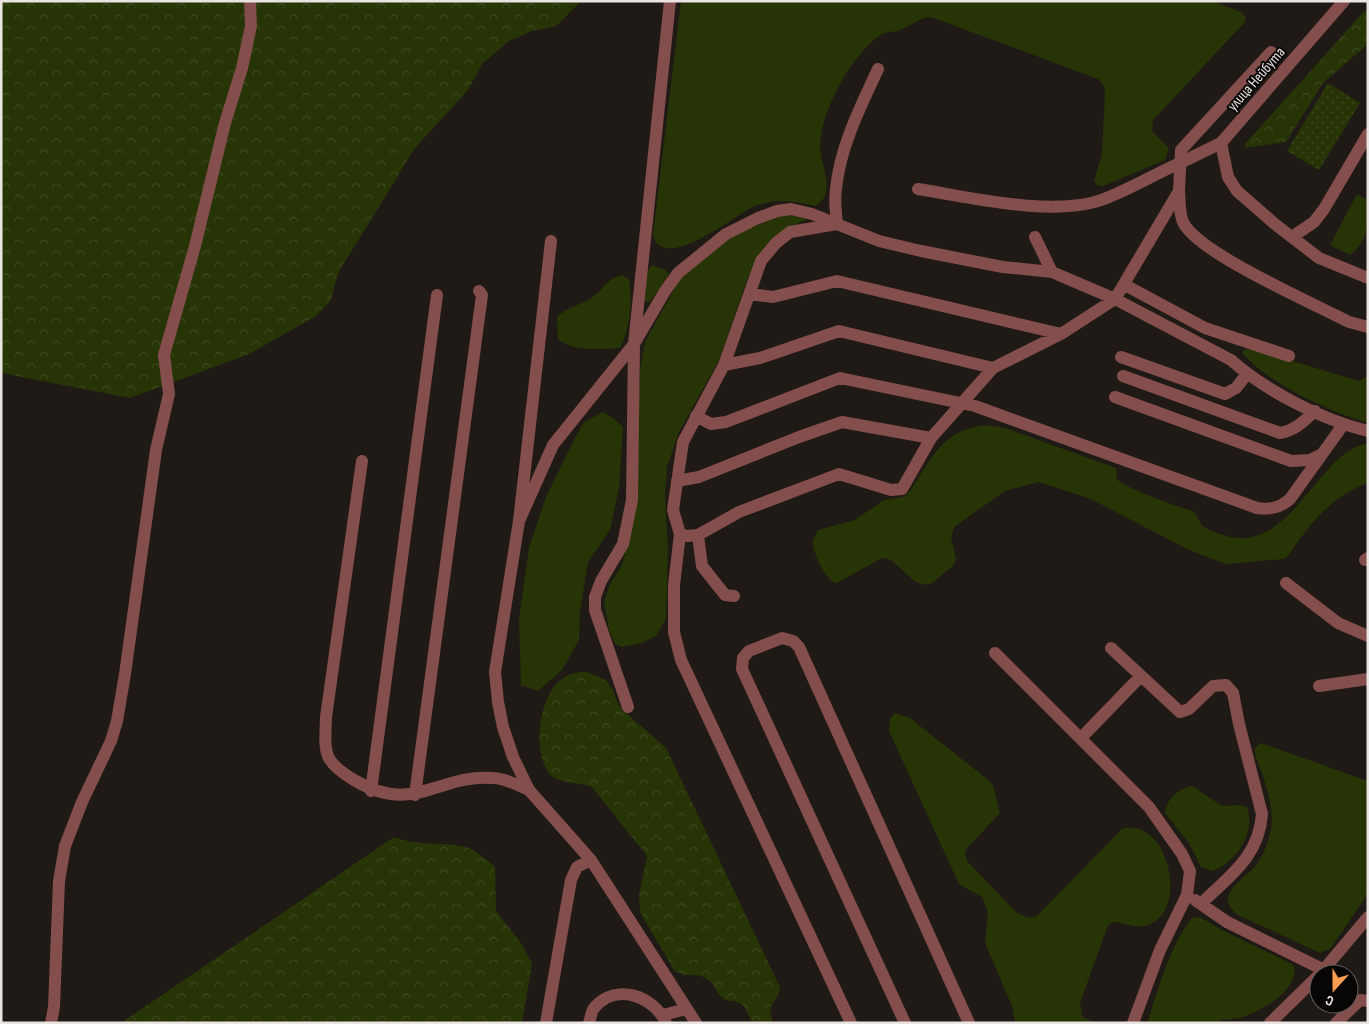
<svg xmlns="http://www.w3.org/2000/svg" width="1369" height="1024" viewBox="0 0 1369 1024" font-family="'Sofia Sans Condensed',sans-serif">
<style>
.grass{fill:#273406}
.forest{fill:url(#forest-crowns)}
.park{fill:url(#park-dots)}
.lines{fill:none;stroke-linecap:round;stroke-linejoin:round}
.service{stroke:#834e4b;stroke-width:12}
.minor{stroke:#834e4b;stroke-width:12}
.labels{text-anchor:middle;stroke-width:4;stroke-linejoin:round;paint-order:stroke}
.street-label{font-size:15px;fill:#eae5e3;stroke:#080605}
</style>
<defs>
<pattern id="forest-crowns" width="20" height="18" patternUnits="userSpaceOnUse" patternTransform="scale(1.25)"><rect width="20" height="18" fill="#273406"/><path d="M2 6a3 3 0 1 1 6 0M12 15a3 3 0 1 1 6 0" fill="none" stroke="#3c481e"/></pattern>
<pattern id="park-dots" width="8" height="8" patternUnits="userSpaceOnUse" patternTransform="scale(1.25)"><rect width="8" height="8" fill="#273406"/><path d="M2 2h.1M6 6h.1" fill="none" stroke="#3c481e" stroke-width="1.8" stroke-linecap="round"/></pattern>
</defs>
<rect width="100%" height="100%" fill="#201a16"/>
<path class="grass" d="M681 1H1213L1241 12 1246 18 1244 23 1153 120 1152 131 1169 148 1165 160 1103 186 1097 185 1094 180 1102 155 1105 92 1103 84 1098 79 931 17C919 17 912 26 900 30 894 32 884 32 879 36 849 59 822 109 820 146 820 165 838 193 815 206 794 201 777 198 755 206 737 213 664 275 653 235Z
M1357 194 1368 200C1368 224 1369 240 1350 255L1330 245Z
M787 213 804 217 807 219 790 227 759 254 747 280 719 360 679 432 667 467 665 495 668 550 666 619 656 636 642 643 622 647 615 644 609 630 604 602 610 584 622 565 634 514 640 370 645 342 679 280 720 245 741 232Z
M652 265 665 270 669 274 650 302H645L646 273Z
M622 275 629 279C633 300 630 330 620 348 601 349 572 352 558 339L557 317C568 306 583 305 594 296 604 288 609 277 622 275Z
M1244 349 1256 350 1359 381 1368 376V423C1328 411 1271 385 1243 354Z
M603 412 613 418 623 427 619 488 610 530 588 562 580 612 579 640 562 670 538 691 521 685 519 619 529 548 545 499 572 444 584 422Z
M986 425 1005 428 1116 468C1117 471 1116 476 1117 479 1120 486 1183 509 1193 511 1198 515 1199 523 1203 526 1210 531 1217 533 1224 535 1289 559 1322 445 1368 444V483C1332 495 1308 526 1288 556L1284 559 1226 564 1187 549 1091 499 1039 482 1005 491 954 527 951 538 956 559 953 566 932 583 926 585 916 582 891 560 882 558 837 583C826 582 812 552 813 541 814 537 817 533 818 530L855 520 884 500 903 497 910 491C932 458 942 430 986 425Z
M895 713 910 718 987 779 993 785 1000 813 967 848 965 854 968 862 1017 913 1029 918 1037 916 1122 829C1170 816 1191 917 1144 926 1133 928 1123 922 1113 922L1108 925 1080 1003 1082 1016 1094 1023H1015L1012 1006 985 943 988 912 982 897 959 884 889 731 890 719Z
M1261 743 1368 781V893L1331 948 1320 953 1238 915C1212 895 1243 881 1256 865 1263 856 1269 841 1271 829 1275 805 1263 777 1255 754V748Z
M1192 786 1222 806 1240 805 1247 807C1256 833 1237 861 1213 871L1201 867 1189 843 1165 813C1165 801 1180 787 1192 786Z
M1200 917 1222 930 1290 963 1294 966C1299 990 1263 1010 1243 1017 1236 1019 1228 1019 1220 1020L1218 1023H1147C1158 991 1170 944 1192 918Z"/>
<path class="forest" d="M1 1H581L556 26 532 31 509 41 482 64 468 90 415 148 338 273 331 300 316 316 249 354 130 398 1 373Z
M1368 7V44L1323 83 1286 142 1245 148V144Z
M587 672 606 680 613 690 618 704 625 712 666 748 780 987C778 1004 765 1002 773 1023H752C749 1017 746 1006 740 1003 734 1000 727 1003 722 997 716 992 714 983 707 979 697 972 686 979 674 970L640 912 639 895 647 856 592 787C580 782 557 784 549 773 532 750 539 696 562 679 569 673 578 672 587 672Z
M394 837C416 846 438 842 461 846 474 848 485 858 495 867L496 911 521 943 532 964 522 1023H121Z"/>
<path class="park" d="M1328 83 1360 103 1319 170 1287 151Z"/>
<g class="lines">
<path class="service" d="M1221 143 1228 177 1237 191 1276 225 1319 258 1368 278
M918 189C968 197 1055 218 1104 199 1130 189 1155 174 1180 163
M1179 191C1180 201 1179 213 1183 222 1197 253 1315 304 1349 322L1368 327
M1035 237 1052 272
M1292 237 1314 222 1324 209 1368 134
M551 241 519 521 495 672 498 702 503 727 513 757 529 790 591 860 696 1023
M1125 285 1205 328 1289 356
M750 294 773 297 837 281 1061 334
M1121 357 1225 394 1236 388 1247 374
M724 365 760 358 839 331 993 368
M1123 376 1280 433C1296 430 1304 421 1315 411
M1115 397 1291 461 1310 460 1322 454
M696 416 711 424 726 422 840 378 975 406 1257 508C1270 510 1280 508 1290 499L1343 425
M362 461 326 717C325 752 321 760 354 780 414 816 437 774 493 778 505 778 519 786 529 790
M677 481 699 477 799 437 842 422 931 438
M519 521 553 445 634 344 665 291 678 273 726 234 758 218 777 211 791 209 812 214 879 241 921 251 1003 267 1052 272 1115 299 1231 360C1266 391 1322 420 1368 431
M680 534 687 536 698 535 739 512 839 474 891 490 902 489 931 438 993 368 1061 334 1115 299 1179 191 1181 150 1271 52
M698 535 702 566 725 595 734 596
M1365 560 1368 558
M1286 583 1338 623 1368 636
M1111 648 1180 712 1189 709 1213 686 1226 685 1233 693 1239 724 1262 814C1259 857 1229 876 1201 904
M995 653 1149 807 1182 854 1190 871 1187 895 1160 950 1133 1023
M1319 686 1368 679
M628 707 595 610V597L601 581 623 544 632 500 634 344 670 1
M1081 738 1140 677
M371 791 437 295
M415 795 482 295 479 291
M1195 900 1227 922 1324 970
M1320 974 1368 917
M663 1015 686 1009
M51 1023 54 1007 59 881 65 846 82 802 111 741 117 721 125 674 156 450 169 394 164 355 195 246 225 123 242 68 251 26 250 1
M546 1023 571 880 577 867 591 860
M589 1023C591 1018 591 1011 594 1008 616 982 654 996 666 1023
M851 1023 681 660 674 632V585L680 534 673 510 683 442 724 365 761 261 776 243 790 232 837 224C836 213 834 201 836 189 840 147 860 108 878 69
M905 1023 742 669 743 658 749 651 782 638 793 641 799 647 969 1023
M1270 1023 1319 975
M1336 1023 1360 1000 1368 1001"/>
<path class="minor" d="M1180 163 1221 143 1344 1"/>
</g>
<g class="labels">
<g class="street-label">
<text transform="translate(1256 79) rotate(-49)" y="5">улица Нейбута</text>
</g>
</g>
<rect width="1369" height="1024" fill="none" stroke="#eae5e3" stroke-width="5"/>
<g transform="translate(1334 989) rotate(201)"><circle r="24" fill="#080605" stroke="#625f5e"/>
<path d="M0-4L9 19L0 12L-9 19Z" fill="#fc9d52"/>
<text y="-8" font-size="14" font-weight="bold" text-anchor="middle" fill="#eae5e3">С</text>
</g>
</svg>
